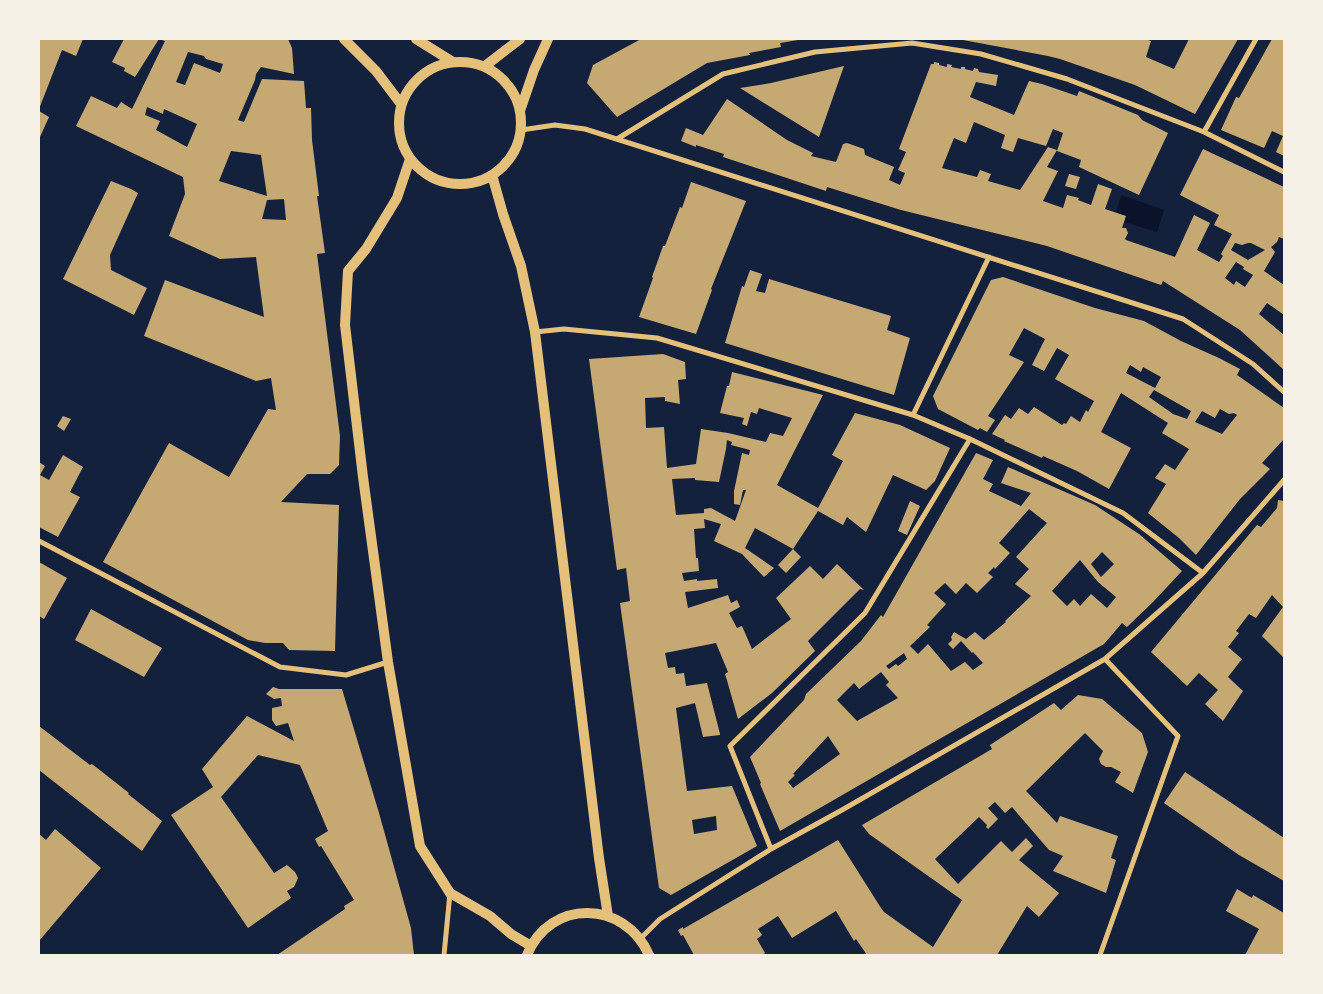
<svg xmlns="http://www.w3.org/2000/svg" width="1323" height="994" viewBox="0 0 1323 994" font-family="'Roboto Condensed',sans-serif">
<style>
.water{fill:#0b132b}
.building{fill:#c6a872;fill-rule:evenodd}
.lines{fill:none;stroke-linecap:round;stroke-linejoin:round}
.minor{stroke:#e5c07b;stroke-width:5}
.secondary{stroke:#e5c07b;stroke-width:10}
</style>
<rect width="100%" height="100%" fill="#14213d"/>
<path class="water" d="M1121 195 1164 210 1157 232 1124 222 1126 216 1116 212Z"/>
<path class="building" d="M39 39H83L76 56 62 50 39 109Z
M124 39H288L292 48 294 74 261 67 256 74 255 80 238 120 244 122 262 79 304 81 306 108H311L312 140 319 196H317L325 253 317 254 340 436 339 465 330 474H307L281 502 339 505 335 651 289 650 283 643H265L248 640 103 562 169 443 229 477 268 409 276 410 271 378 256 381 144 336 165 280 264 317 256 257 220 259 169 236 185 194 183 177 76 126 91 96 117 108 121 102 132 109 165 41 159 39 135 77 124 71 125 68 112 62ZM188 52 204 56 206 59 223 64 220 73 194 63 185 85 176 82ZM147 107 163 114 164 109 197 124 187 147 156 130 160 121 145 115ZM231 151 261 155 267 196 219 181ZM284 199 286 220 262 219 267 200Z
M641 39H798V40L780 43 781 47 749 53 750 55 707 63 617 117 587 83 593 65Z
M963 39H1145L1151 41 1146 57 1174 69 1189 39H1238L1195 114 1135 85 1060 59 1048 56 963 40Z
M1272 39H1284V156L1276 152 1283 136 1272 131 1264 148 1221 130 1236 97 1239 98Z
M934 62 939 63V65L947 67V64L952 65 951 67 961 69V67H965V69L973 71 974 68 978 69 979 72 998 75 996 86 976 82 970 97 1014 115 1029 81 1042 84 1077 96 1079 91 1138 115 1142 120 1168 133 1139 195 1079 167 1081 160 1057 151 1063 133 1053 129 1046 146 1018 138 1013 152 1001 148 1005 135 974 122 966 143 954 138 942 168 977 177 980 170 991 174 988 181 1020 190 1048 147 1057 150 1047 167 1058 171 1043 201 1063 208 1067 195 1079 198 1078 200 1091 205 1098 184 1112 189 1105 209 1126 216 1122 228H1126L1128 233 1125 239 1126 240 1175 257 1194 215 1210 223 1197 250 1219 262 1223 256 1221 254 1232 234 1214 225 1219 215 1180 195 1203 149 1284 187V239L1279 237 1277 242 1271 247 1275 252 1264 271 1284 285V315L1267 303 1259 314 1284 335V370L1240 330 1163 281 1161 285 1047 246 901 210 827 187 826 191 723 157 724 154 696 145V147L681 141 686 128 703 135 727 99 787 140 813 153 811 156 836 162 843 144 847 143 864 149 865 155 894 167 889 180 900 185 905 173 898 170 906 152 899 149 931 64H934ZM1235 243 1242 245 1248 243H1251L1265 250 1248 260 1231 250ZM1236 262 1244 267 1243 269 1253 275 1245 287 1236 281 1234 285 1225 278Z
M844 66 819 137 740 88 771 83Z
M39 111 49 117 40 137 39 136Z
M1069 174 1080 177 1076 189 1065 186Z
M111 181 131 189 138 193 110 255 111 270 147 288 134 315 63 279Z
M691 182 746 201 711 289 712 290 696 334 639 317 653 278 652 277 663 246H665L680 207 682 208Z
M750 270 762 274 756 291 765 293 769 279 891 316 887 330 910 338 894 395 725 343 742 286 744 287Z
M1003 277 1095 308 1144 321 1181 341 1219 358 1240 369 1237 375 1284 408V439L1262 463 1270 469 1240 499 1196 555 1179 538 1148 513 1166 484 1155 478 1165 464 1175 470 1189 449 1162 433 1168 423 1121 393 1101 432 1131 448 1109 489 1077 471 1043 456 1042 458 1004 441 1005 440 992 434 1005 415 1011 419 1019 408 1028 414 1034 407 1062 425 1064 423 1066 424 1071 416 1080 422 1086 410 1088 412 1094 401 1055 379 1069 355 1057 348 1044 371 1032 365 1045 339 1024 328 1009 355 1024 362 988 416 995 420 987 432 980 428 978 430 938 409 933 396 991 280ZM1130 365 1141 372 1143 367 1161 377 1155 388 1126 373ZM1154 390 1191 411 1187 419 1173 414 1149 397ZM1220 409 1229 414 1234 413 1237 415 1222 434 1195 422 1202 411 1215 418Z
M663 354 685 362 686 379 678 380 680 404 665 401V397L645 398 646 428 664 427 667 468 696 464 701 429 728 433 766 442 770 433 783 436 792 418 759 408 757 414 751 412 747 426 742 424 744 418 720 413 727 386H729L732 372 823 395 777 485 818 508 843 461 832 455 855 413 900 425 950 448 935 481 926 490 893 475 866 532 847 517 843 525 818 511 793 549 755 528 745 548 774 568 764 577 742 554 714 541 721 524 704 519 705 528 694 529 696 558H698L699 571 682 573 684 581 697 579V581L717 579 718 588 685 592 688 608 728 595 731 603 737 600 740 607 729 613 737 628 742 626 752 649 791 619 776 598 810 566 823 579 837 564 864 590 860 589 808 641 815 651 772 693 738 719 726 677 725 674 728 672 716 643 665 653 668 668 675 667 676 674 684 673 686 686 707 683 720 734V735L703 737 695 703 676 708 687 791 732 786 757 846 671 895 659 888 620 603 630 601 626 568 617 570 589 359ZM727 440 732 442 731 445 750 450 749 455 742 453 734 491V504L740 505 743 490H746L735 521 711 508 704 509V513L676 515 672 479 695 478V480L719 482 726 449ZM716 816 717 830 694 834 692 820Z
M63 416 71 419 64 431 57 426Z
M976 453 993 460 983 479 993 484 989 491 1021 506 1031 493 1001 483 1008 467 1095 505 1139 534 1182 571 1153 602 1127 627 1122 623 1104 644 780 831 760 784 761 783 750 757 804 700 806 694 861 641 881 615 883 617ZM1029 509 1047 523 1016 557 1029 569 1015 584 1031 596 1005 621 1006 622 984 640 975 632 966 639 954 632 951 637 952 640 948 644 953 649 961 641 972 653 973 652 983 663 973 670 965 662 951 671 928 644 918 654 910 646 930 627 927 625 946 604 934 593 945 583 956 594 966 583 977 593 993 577 988 573 994 567 995 569 1010 553 999 543ZM1102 552 1114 564 1101 577 1091 564ZM1080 560 1098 582 1116 597 1107 608 1091 594 1080 606 1074 599 1067 606 1052 591ZM904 653 907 659 898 666 896 664 889 669 886 666ZM881 672 889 682 886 685 898 698 857 721 837 700 854 683 859 689ZM828 736 840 754 793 788 788 782 795 775 793 774Z
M63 455 83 467 70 492 80 497 58 537 39 527V462L45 466 40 475 49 480Z
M1278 500 1284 501 1283 508 1284 510V658L1262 636 1283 607 1272 595 1256 618 1249 614 1236 631 1239 633 1228 647 1242 659 1228 677 1243 691 1223 721 1205 704 1218 690 1199 673 1187 686 1151 652 1257 525 1261 527 1277 508Z
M910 501 920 506 907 535 898 531Z
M793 549 801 557 786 573 778 565Z
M39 562 67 578 44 619 39 616Z
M91 609 162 648 144 677 75 640Z
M273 687 279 689H342L379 813 411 928 414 955H277L345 909 344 906 354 900 321 846 319 847 315 839 328 831 300 765 258 755 221 797 274 873 287 865 295 872 298 878 294 887 287 891 291 898 248 928 171 815 213 787 202 769 247 716 294 741 288 723 276 726 272 720V708L282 706 281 698 274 699 266 694Z
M1078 695 1102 699 1142 733 1148 752 1133 793 1115 782 1121 772 1111 767H1106L1101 764 1099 759 1103 751 1085 733 1026 791 1057 823 1060 816 1118 836 1111 858 1116 860 1106 893 1053 871 1063 856 1049 850 1012 807 1005 813 995 802 988 808 998 819 988 829 986 827 987 825 979 817 935 859 958 884 1001 841 1012 852 1026 838 1033 846 1019 860 1059 893 1039 917 1027 906 997 955H867L856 939 854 941 836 911 792 938 778 916 758 929 762 935 757 939 765 953 764 954 765 955H694L683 935 681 936 678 930 683 927V929L838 840 881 908 884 912 933 947 962 900 869 834 862 825 992 749 990 745 1054 703 1061 710Z
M39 726 90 765 92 764 129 793 128 794 162 821 142 851 39 770Z
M1185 772 1284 838V881L1239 855 1164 803Z
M55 829 101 868 39 941V834L46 840Z
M1237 889 1252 898 1253 895 1284 913V955H1245L1259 929 1226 911Z"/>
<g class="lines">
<path class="minor" d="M521 130 555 125 585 129 1183 319 1253 364 1284 392
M1204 132 1256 39
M617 139 723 74 815 52 912 43 981 54 1067 79 1204 132 1284 172
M535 332 564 329 657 338 913 415 970 439 1123 513 1203 573
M913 415 989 257
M39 541 280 667 346 675 388 662
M771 849 730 746 865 613 970 439
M640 939 660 919 771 849 842 810 1105 659 1203 573 1284 480
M444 955 450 893
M1100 955 1178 736 1105 659"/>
<path class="secondary" d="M344 39 376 71 401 104
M416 39 453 62
M399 123a61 61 0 1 1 122 0a61 61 0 1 1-122 0Z
M485 66 520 39
M520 111 534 70 548 39
M410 159 397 198 366 249 348 271 345 325 363 477 388 662 420 846 450 893 490 916 511 934 531 946
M492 175 503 214 521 266 535 332 599 858 608 916
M527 955C550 898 625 900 649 955"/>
</g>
<rect width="1323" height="994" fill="none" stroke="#f6f1e7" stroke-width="80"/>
</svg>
